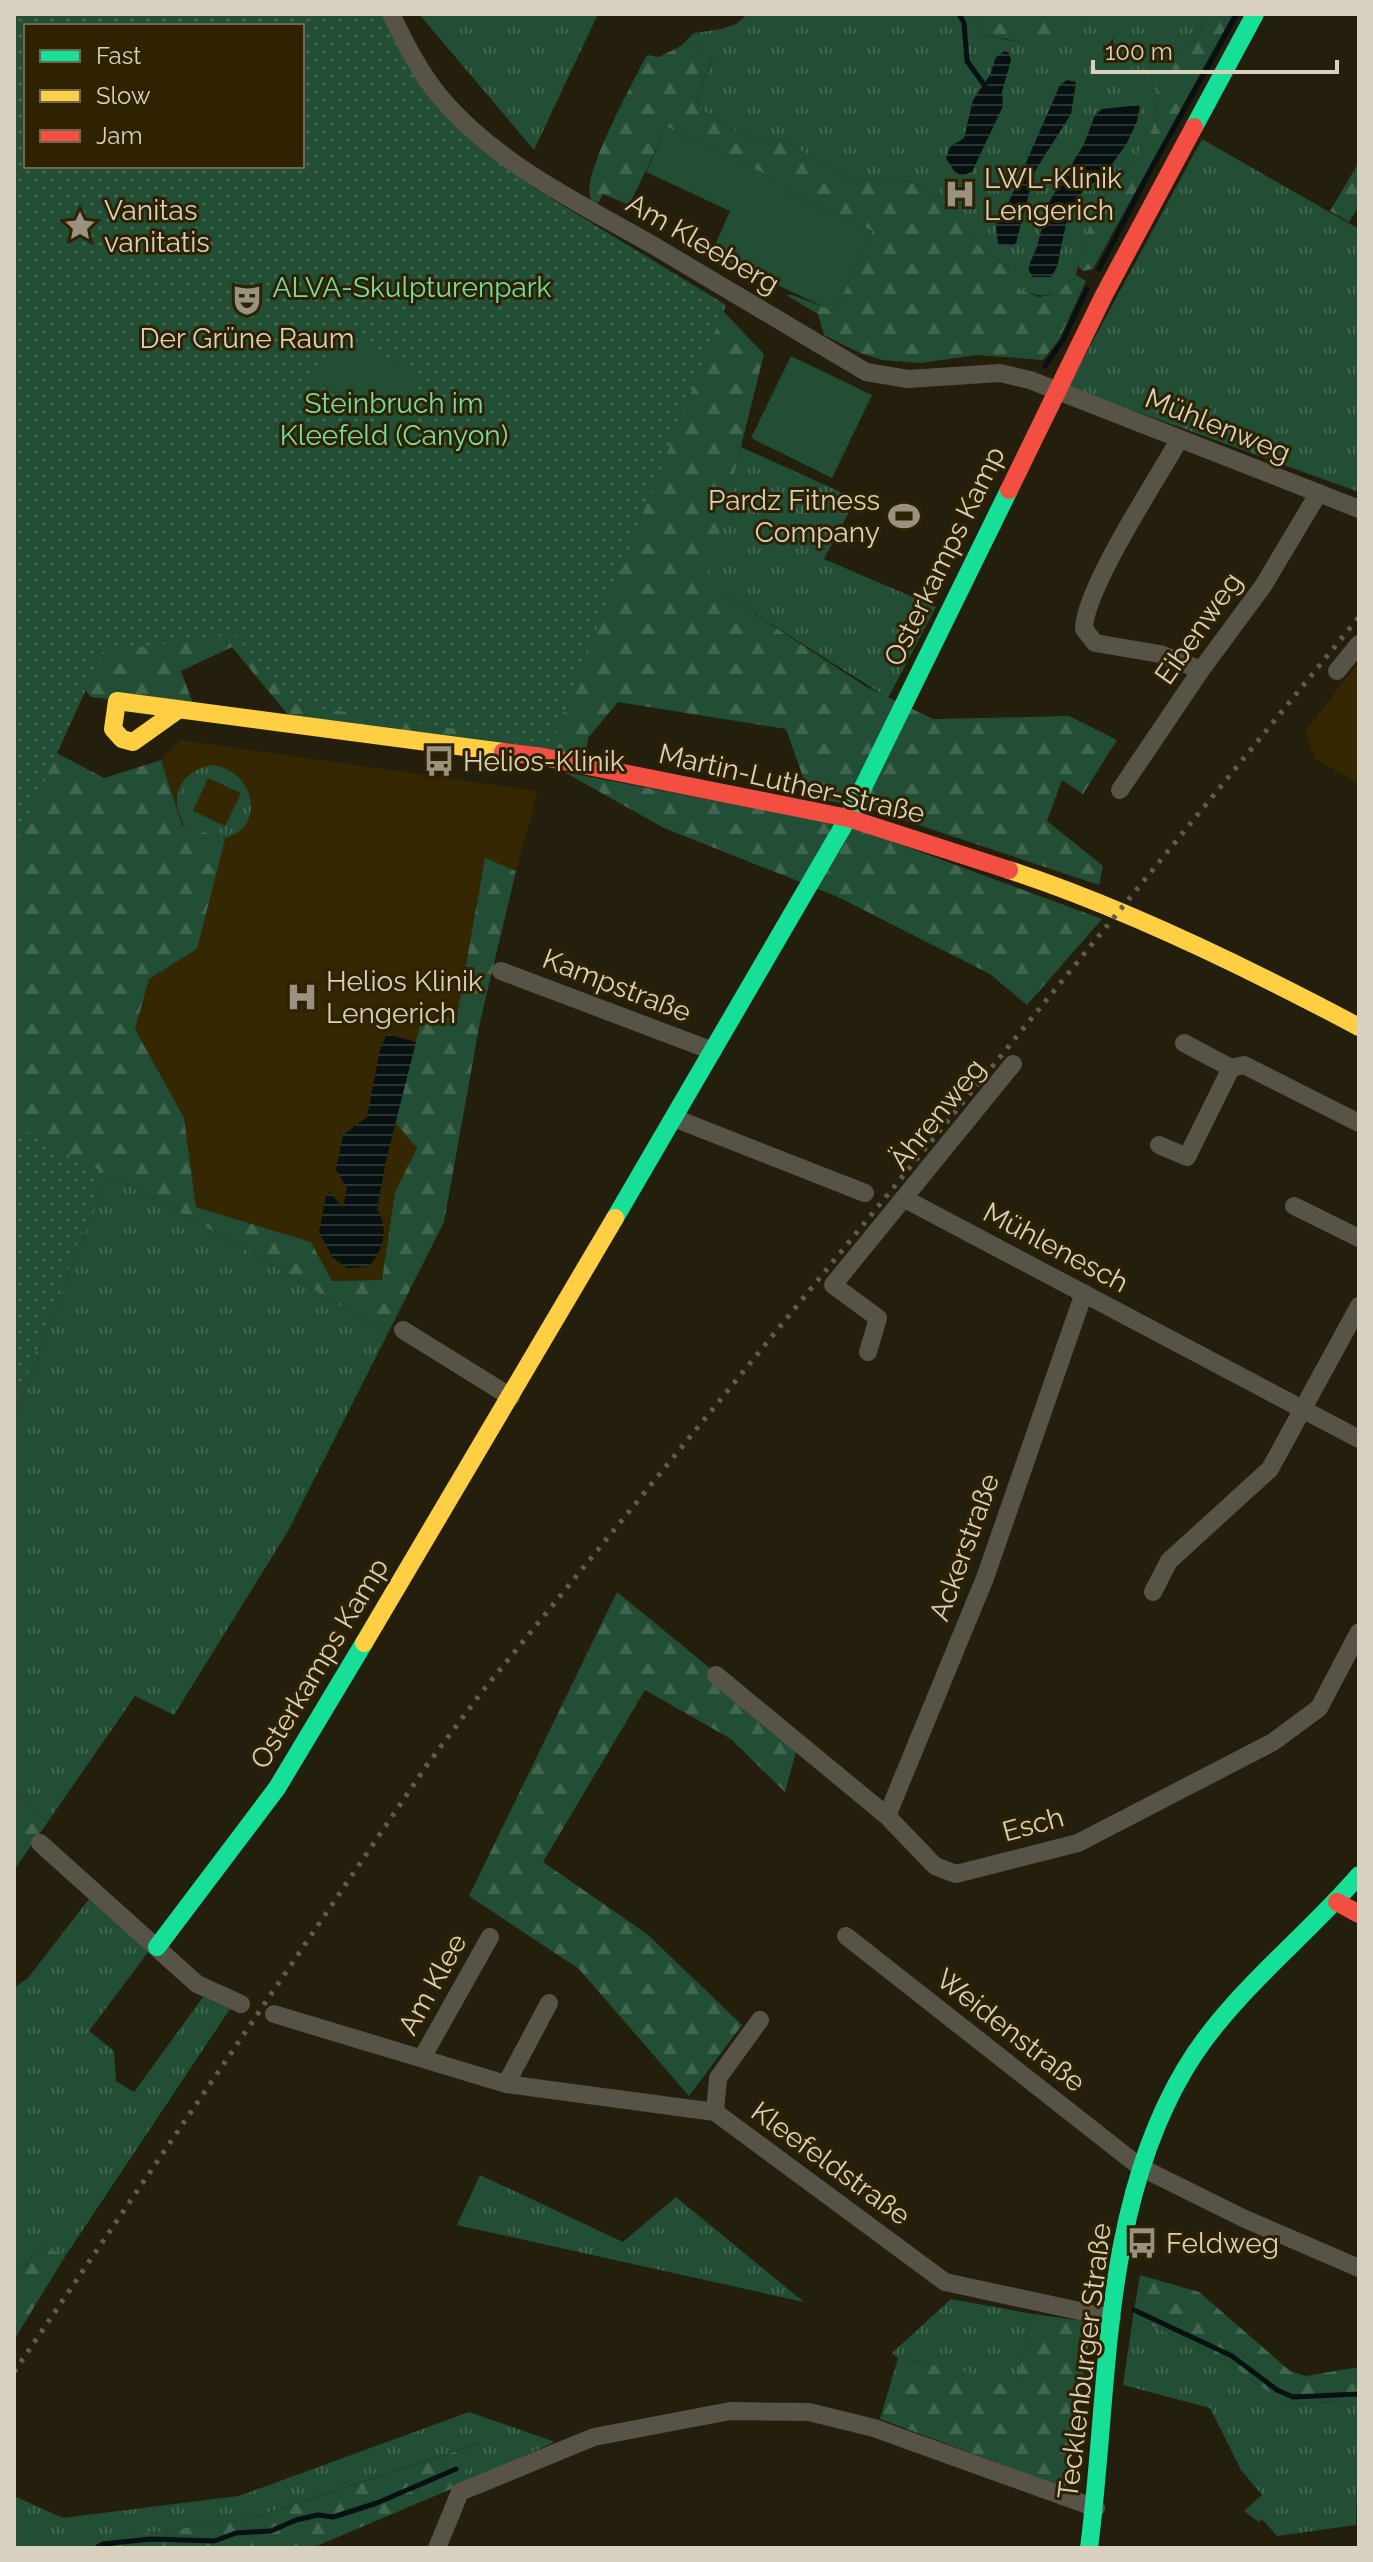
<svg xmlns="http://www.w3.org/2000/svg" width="1373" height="2562" viewBox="0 0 1373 2562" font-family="Raleway,sans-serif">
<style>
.built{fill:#342702}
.grass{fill:url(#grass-tufts);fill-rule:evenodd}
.forest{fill:url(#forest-firs)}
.park{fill:url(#park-dots);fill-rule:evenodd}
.garden{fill:#224e35}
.water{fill:url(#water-rules)}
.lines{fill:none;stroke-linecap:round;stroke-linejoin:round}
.stream{stroke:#071112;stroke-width:5}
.street{stroke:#575347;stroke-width:18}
.fast{stroke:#16e098;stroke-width:18}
.slow{stroke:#ffcf43;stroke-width:18}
.jam{stroke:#f24e42;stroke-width:18}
.rail{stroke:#605b50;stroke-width:5;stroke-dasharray:4 8;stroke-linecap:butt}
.labels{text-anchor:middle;stroke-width:6;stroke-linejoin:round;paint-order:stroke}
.poi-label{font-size:28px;fill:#d8d1bf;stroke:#2e2203;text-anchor:start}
.street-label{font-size:28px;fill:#d8d1bf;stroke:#2e2203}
.park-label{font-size:28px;fill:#72dda4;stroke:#2e2203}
</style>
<defs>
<pattern id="grass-tufts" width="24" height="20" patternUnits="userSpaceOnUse" patternTransform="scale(2)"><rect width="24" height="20" fill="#224e35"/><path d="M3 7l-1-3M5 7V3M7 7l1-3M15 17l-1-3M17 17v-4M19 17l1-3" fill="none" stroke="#416650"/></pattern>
<pattern id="forest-firs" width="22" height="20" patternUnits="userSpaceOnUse" patternTransform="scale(2)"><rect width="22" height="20" fill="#224e35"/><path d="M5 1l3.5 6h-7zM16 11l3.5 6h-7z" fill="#416650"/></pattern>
<pattern id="park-dots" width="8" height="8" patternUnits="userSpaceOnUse" patternTransform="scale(2)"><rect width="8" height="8" fill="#224e35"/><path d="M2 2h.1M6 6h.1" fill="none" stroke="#416650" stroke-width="1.8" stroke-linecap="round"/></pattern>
<pattern id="water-rules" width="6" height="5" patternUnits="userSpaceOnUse" patternTransform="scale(2)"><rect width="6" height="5" fill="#071112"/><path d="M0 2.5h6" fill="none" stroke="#2a3333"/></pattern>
</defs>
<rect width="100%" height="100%" fill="#241e0d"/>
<path class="built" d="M1359 661V784L1315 759 1305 732Z
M181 740 538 791 516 871 485 859 457 1015 417 1148 395 1192 382 1280 332 1281 311 1242 196 1207 184 1118 135 1029 149 979 197 949 224 839 182 825 161 760Z"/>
<path class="grass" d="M419 14H598L534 150Z
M748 14H949L975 19 982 36C996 35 1007 41 1020 42 1050 44 1068 33 1091 14H1205C1197 43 1196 51 1164 48L1147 70 1159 91C1153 105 1158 119 1151 133 1138 157 1117 175 1103 198 1088 223 1081 251 1075 279 1053 296 1047 300 1020 290L1008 267 977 244 974 231 948 206 914 182 846 178 798 149 770 136 754 141 699 109 696 98 713 58 699 48 681 46 694 33 721 29 736 24Z
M1202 139 1359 229V492L1068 387Z
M741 447 856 499 824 559 936 607 888 698 706 583Z
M211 765C258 770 265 830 224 838 213 841 197 832 187 829 167 801 178 772 211 765ZM208 778 241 793 225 826 193 811Z
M108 1175 194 1220 388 1333 288 1531 174 1715 135 1696 47 1823 14 1790V1420Z
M89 1899 149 1951 89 2031 114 2051 116 2081 134 2092 203 1997 230 2009 66 2255 42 2247 14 2276V1988L28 1978Z
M480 2175 623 2242 676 2197 804 2302 457 2225Z
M951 2299 1033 2314 1016 2383 898 2358 892 2353Z
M1133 2317 1200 2347 1229 2363 1279 2400 1291 2404 1359 2401 1356 2525 1277 2536 1262 2519 1259 2522 1244 2511 1262 2495 1241 2470 1210 2408 1123 2385Z
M469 2412 555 2442 456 2487 480 2443 246 2520 131 2535 91 2548H14V2496L63 2518 239 2496Z"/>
<path class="forest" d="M949 14H1091C1070 32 1049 47 1020 42 1006 40 996 35 982 36L975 19Z
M1205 14H1233L1093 269 1083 271 1078 266C1083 243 1091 215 1105 195 1119 174 1138 156 1150 134 1158 119 1153 105 1159 91L1147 70 1164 48C1196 51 1197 43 1205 14Z
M681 46 699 48 713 57 696 98 699 109 754 141 770 136 798 149 846 178 914 182 963 216 974 231 977 244 1008 267 1021 290 1039 297 1050 295 1075 279 1076 275 1086 281 1059 340 1043 360 977 355 920 363 883 360 860 353 824 335 818 314 786 295H792L835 311 872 231 789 193 791 187 667 127 629 205 603 194 597 205C593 202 591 201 590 196 583 173 634 80 647 55L659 57Z
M1359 162V206L1349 222 1330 211Z
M720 308 764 354 707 583 865 686 933 719 1069 716 1117 740 1083 794 1062 780 1047 821 1103 866 1099 885 870 809 810 797 786 729 618 702 588 738 586 756 288 715 232 647 181 671 195 709 91 697 76 680 98 601Z
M49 749 104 778 161 760 182 825 225 839 197 949 149 979 135 1029 184 1118 196 1207 311 1242 332 1281 382 1280 395 1192 417 1148 395 1122 420 1025 457 1015 485 858 516 871 480 1022 444 1222 388 1333 194 1220 108 1175 14 1420V830Z
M564 772 853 827 1102 919 1027 1005 990 974 838 897 664 828Z
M617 1592 799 1741 785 1792 731 1739 645 1690 543 1862 647 1934 742 2025 689 2096 579 1969 469 1896Z
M14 1790 47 1823 14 1870Z
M42 2247 66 2255 14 2340V2276Z
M1140 2275 1199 2292 1290 2371 1306 2376 1359 2367V2401L1291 2404 1279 2400 1229 2363 1200 2347 1133 2317Z
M1033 2314 1092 2322 1065 2488 880 2419 898 2358 1016 2382Z
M481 2443 456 2487 312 2548H91L131 2535 246 2520Z"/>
<path class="park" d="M14 14H383L416 77 472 141 534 188 726 305 551 744 294 704 235 634 103 652 14 848ZM26 26H302V166H26Z
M14 1125 104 1173 14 1409Z"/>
<path class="garden" d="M667 127 792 187 789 193 872 231 835 312 711 254 730 211 646 172Z
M357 342 415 372 410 443 363 410 304 377Z
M791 356 872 395 832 478 751 438Z"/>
<path class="water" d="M1005 51 1009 53 1011 60 1002 92 1003 106 972 172 962 176 954 171 946 158 950 147 964 138 973 100 990 75 996 57Z
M1067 80 1076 82 1071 114 1035 171 1016 243 1012 246 998 244 996 225 1007 206 1060 85Z
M1140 105 1137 121 1127 143 1108 170 1082 192 1066 224 1057 267 1051 277H1033L1029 271V265L1037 247 1048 204 1084 144 1095 115 1102 109Z
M387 1034 416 1042 386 1161 377 1209C389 1229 384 1250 369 1266L348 1268 333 1258 319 1232 326 1196 330 1192 343 1208 347 1188 336 1170 343 1135 367 1117 380 1049Z"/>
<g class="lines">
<path class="stream" d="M959 14 964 23 967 61 985 86
M1099 269 1150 171 1237 14
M1045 366 1063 340 1087 289
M1134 2310 1232 2356 1277 2390 1293 2397 1359 2394
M96 2548 103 2544 151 2539 214 2541 236 2533 271 2531 296 2520 318 2515 333 2517 377 2503 456 2469"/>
<path class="street" d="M391 14C405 43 420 73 441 98 499 166 580 203 656 247 726 288 796 330 866 372L908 379 1000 373 1030 380 1359 509
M1179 440C1157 479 1084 590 1084 629L1095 643 1160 654 1201 670
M1337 671 1359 644
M1120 790 1201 670 1263 586 1318 494
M501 971 713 1051
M1184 1043 1231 1068 1244 1065 1359 1123
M674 1118 865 1193
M1159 1145 1187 1157 1231 1068
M905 1199 1359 1439
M1294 1206 1359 1238
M403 1330 511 1397
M868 1352 878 1318 833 1285 1013 1064
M1153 1592 1169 1561 1270 1469 1359 1306
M716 1675 887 1816 935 1866 956 1874 1078 1843 1273 1742 1319 1708 1359 1632
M887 1816 985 1578 1084 1293
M40 1843 197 1984 241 2004
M846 1936 1140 2167 1245 2219 1359 2268
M274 2014 506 2084 715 2112 945 2282 1112 2318
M422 2058 490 1937
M506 2084 549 2003
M715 2112 718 2078 760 2020
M437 2548 460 2492 594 2437 730 2411 809 2412 874 2428 1096 2508"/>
<path class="fast" d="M1194 127 1255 14
M615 1218 848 818 1009 490
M157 1947 277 1788 364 1643
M1089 2548C1110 2388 1100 2212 1185 2069 1229 1995 1303 1940 1359 1875"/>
<path class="slow" d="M178 710 133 742 122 739 113 729 117 701 503 752
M1009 870C1126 908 1250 969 1359 1027
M364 1643 615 1218"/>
<path class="jam" d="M1009 490 1104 295 1194 127
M503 752 543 757 848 818 1009 870
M1337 1902 1359 1914"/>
<path class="rail" d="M14 2372 427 1765 481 1693 1359 617"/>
</g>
<defs>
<symbol id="hospital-bare" viewBox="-9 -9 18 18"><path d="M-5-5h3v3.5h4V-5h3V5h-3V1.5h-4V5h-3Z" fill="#999281" stroke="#2e2203" stroke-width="2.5" paint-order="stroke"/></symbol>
<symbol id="sight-bare" viewBox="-9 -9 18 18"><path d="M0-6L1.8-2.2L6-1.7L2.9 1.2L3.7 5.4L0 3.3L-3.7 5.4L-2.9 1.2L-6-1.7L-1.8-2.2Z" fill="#999281" stroke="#2e2203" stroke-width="2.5" paint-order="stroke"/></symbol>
<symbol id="theatre-bare" viewBox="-9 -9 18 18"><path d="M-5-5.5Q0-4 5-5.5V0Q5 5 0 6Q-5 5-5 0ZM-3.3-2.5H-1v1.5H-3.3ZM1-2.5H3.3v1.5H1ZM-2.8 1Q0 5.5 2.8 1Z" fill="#999281" stroke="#2e2203" stroke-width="2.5" paint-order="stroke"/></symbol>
<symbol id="stadium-bare" viewBox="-9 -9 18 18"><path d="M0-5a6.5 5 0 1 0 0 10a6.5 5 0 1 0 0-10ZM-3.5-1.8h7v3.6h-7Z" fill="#999281" stroke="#2e2203" stroke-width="2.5" paint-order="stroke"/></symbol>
<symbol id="bus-bare" viewBox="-9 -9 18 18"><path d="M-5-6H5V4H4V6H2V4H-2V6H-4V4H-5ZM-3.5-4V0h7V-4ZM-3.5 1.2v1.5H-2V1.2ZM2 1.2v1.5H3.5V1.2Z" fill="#999281" stroke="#2e2203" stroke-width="2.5" paint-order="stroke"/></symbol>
</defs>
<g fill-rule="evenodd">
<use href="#hospital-bare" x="938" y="172" width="44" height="44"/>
<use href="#sight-bare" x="58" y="204" width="44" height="44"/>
<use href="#theatre-bare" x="225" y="278" width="44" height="44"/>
<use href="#stadium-bare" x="882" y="494" width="44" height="44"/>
<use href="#bus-bare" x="417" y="739" width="44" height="44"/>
<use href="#hospital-bare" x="280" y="975" width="44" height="44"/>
<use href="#bus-bare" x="1120" y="2221" width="44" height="44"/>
</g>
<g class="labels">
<g class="poi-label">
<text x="984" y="188">LWL-Klinik<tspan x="984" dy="32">Lengerich</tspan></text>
<text x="104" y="220">Vanitas<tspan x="104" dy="32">vanitatis</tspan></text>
<text x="247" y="348" text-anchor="middle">Der Grüne Raum</text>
<text x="880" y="510" text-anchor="end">Pardz Fitness<tspan x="880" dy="32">Company</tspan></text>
<text x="463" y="771">Helios-Klinik</text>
<text x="326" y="991">Helios Klinik<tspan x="326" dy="32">Lengerich</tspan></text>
<text x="1166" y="2253">Feldweg</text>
</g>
<g class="street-label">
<text transform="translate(703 243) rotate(30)" y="10">Am Kleeberg</text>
<text transform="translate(1218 425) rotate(22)" y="10">Mühlenweg</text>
<text transform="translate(944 556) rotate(-64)" y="10">Osterkamps Kamp</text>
<text transform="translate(1198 628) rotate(-55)" y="10">Eibenweg</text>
<text transform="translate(792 783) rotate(13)" y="10">Martin-Luther-Straße</text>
<text transform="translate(617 985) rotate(21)" y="10">Kampstraße</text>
<text transform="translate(937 1114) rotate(-51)" y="10">Ährenweg</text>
<text transform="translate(1056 1247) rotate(28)" y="10">Mühlenesch</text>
<text transform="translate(964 1547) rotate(-70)" y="10">Ackerstraße</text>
<text transform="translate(319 1663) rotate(-59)" y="10">Osterkamps Kamp</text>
<text transform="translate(1033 1824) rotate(-15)" y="10">Esch</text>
<text transform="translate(432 1984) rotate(-61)" y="10">Am Klee</text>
<text transform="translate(1011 2030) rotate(38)" y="10">Weidenstraße</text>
<text transform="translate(831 2163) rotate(36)" y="10">Kleefeldstraße</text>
<text transform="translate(1084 2361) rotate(-83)" y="10">Tecklenburger Straße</text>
</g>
<g class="park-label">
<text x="412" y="297">ALVA-Skulpturenpark</text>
<text x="394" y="413">Steinbruch im<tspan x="394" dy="32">Kleefeld (Canyon)</tspan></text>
</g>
</g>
<rect width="1373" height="2562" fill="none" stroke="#d8d1bf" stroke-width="32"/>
<rect x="24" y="24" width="280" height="144" fill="#2e2203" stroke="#72684e" stroke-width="2"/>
<rect x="40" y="50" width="40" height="12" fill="#16e098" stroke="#72684e" stroke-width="2"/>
<text x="96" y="64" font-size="24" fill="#d8d1bf">Fast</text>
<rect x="40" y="90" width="40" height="12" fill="#ffcf43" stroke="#72684e" stroke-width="2"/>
<text x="96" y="104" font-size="24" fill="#d8d1bf">Slow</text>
<rect x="40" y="130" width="40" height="12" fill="#f24e42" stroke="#72684e" stroke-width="2"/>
<text x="96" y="144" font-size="24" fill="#d8d1bf">Jam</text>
<path d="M1093 60v12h244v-12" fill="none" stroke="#d8d1bf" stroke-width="4"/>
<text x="1105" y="60" font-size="24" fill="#d8d1bf" stroke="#2e2203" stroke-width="6" paint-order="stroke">100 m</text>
</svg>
